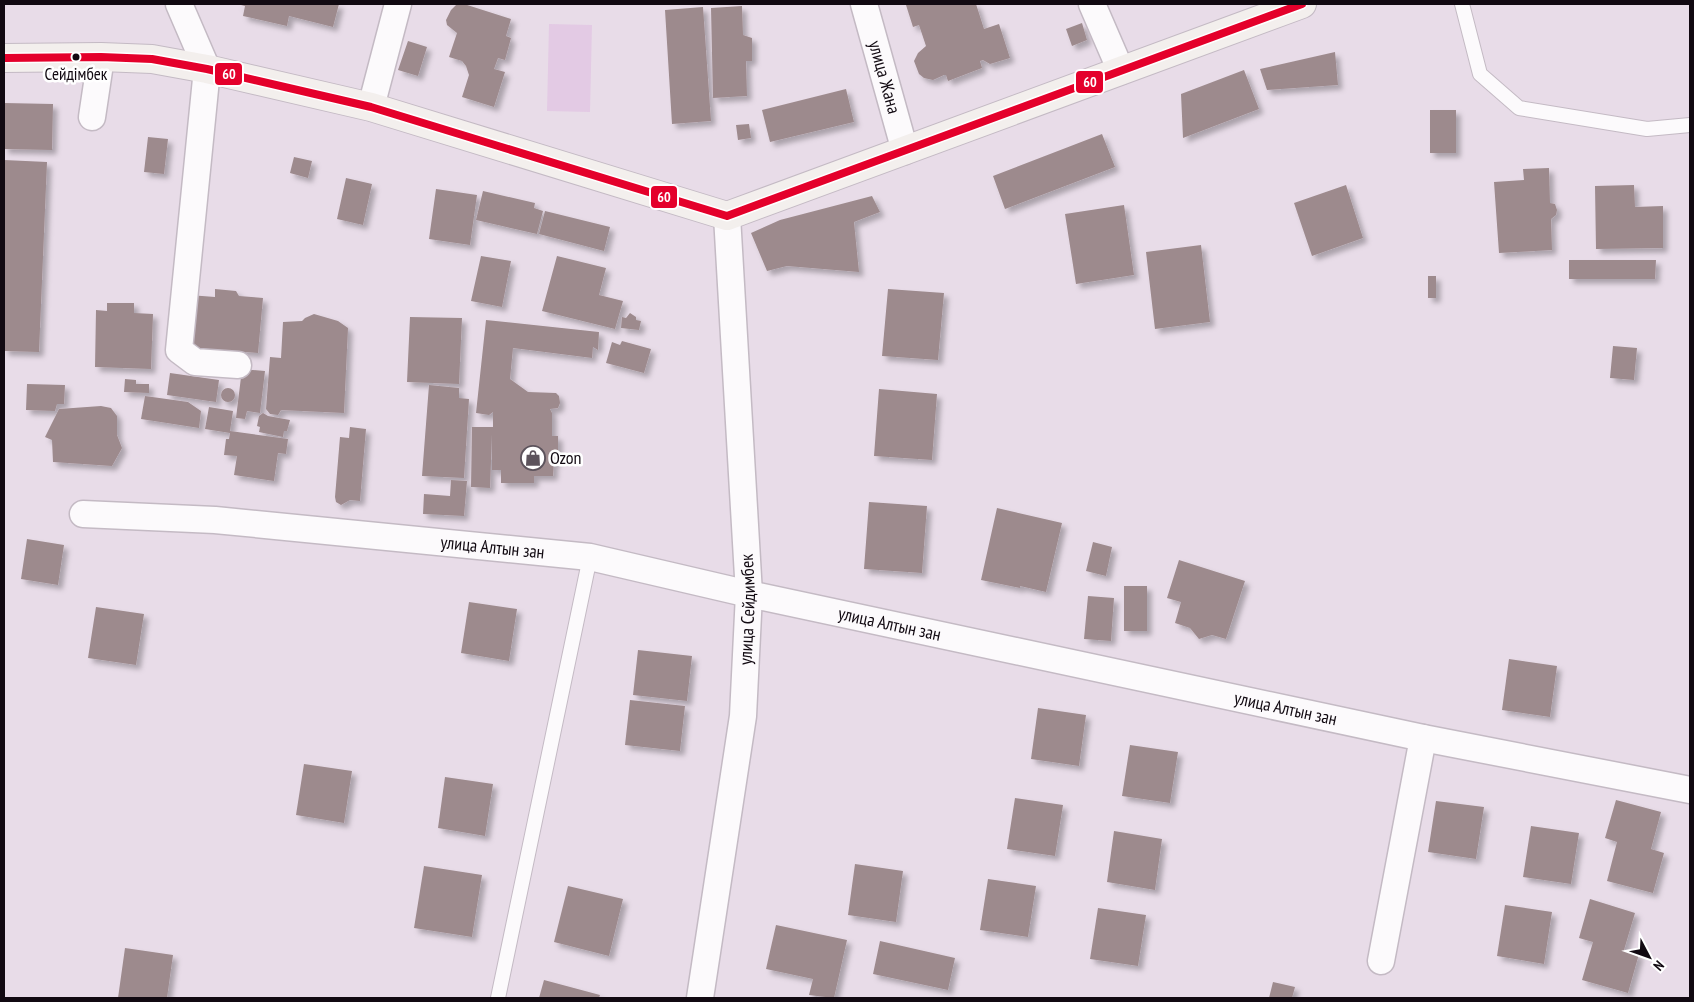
<svg xmlns="http://www.w3.org/2000/svg" width="1694" height="1002" viewBox="0 0 1694 1002" font-family="'PT Sans Narrow',sans-serif">
<style>
.green{fill:#e3cae4}
.building{fill:#9d8a8d;filter:url(#shadow)}
.lines{fill:none;stroke-linecap:round;stroke-linejoin:round}
.lane-casing{stroke:#c4bac4;stroke-width:16}
.street-casing{stroke:#c4bac4;stroke-width:29}
.secondary-casing{stroke:#c4bac4;stroke-width:30}
.lane{stroke:#fcfafc;stroke-width:14}
.street{stroke:#fcfafc;stroke-width:26}
.secondary{stroke:#f3efed;stroke-width:28}
.bus-1-casing{stroke:#fff;stroke-width:11}
.bus-1{stroke:#e4002b;stroke-width:8}
.bus-dot{fill:#110911;stroke:#fff;stroke-width:2}
.labels{text-anchor:middle;stroke-width:5;stroke-linejoin:round;paint-order:stroke}
.bus-label{font-size:17px;fill:#110911;stroke:#fff}
.street-label{font-size:18px;fill:#110911;stroke:#fff}
.poi-label{font-size:18px;fill:#110911;stroke:#fff;text-anchor:start}
.line-badge{stroke:#fff;stroke-width:2}
.badge-label{font-size:14px;text-anchor:middle;font-weight:bold;fill:#fff}
</style>
<defs>
<filter id="shadow"><feDropShadow dx="4.5" dy="4.5" stdDeviation="2.5" flood-color="#0004"/></filter>
</defs>
<rect width="100%" height="100%" fill="#e8dce8"/>
<path class="green" d="M549 24 592 25 590 112 547 111Z"/>
<path class="building" d="M237 4H339L333 27 289 16 287 26 243 16 245 6Z
M457 4H464L511 19 506 36 511 38 505 60 498 58 494 69 505 72 494 107 462 97 469 75 466 66 462 61 449 57 457 33 447 25 446 20 451 10Z
M910 4H976L984 29 999 24 1010 58 990 64 983 60 980 61 982 68 948 81 946 75H944L933 80 924 78 919 74 914 61 918 53 926 46 919 25 913 27 906 5Z
M742 6 743 35 752 38V61H746L747 96 713 98 711 8Z
M703 7 711 121 672 124 665 10Z
M1082 23 1087 40 1072 46 1066 29Z
M408 41 427 47 418 76 398 70Z
M1335 52 1338 85 1267 90 1260 69Z
M1244 70 1259 109 1183 138 1181 94Z
M846 89 854 122 770 142 762 110Z
M4 103 53 104 52 150 4 149Z
M1430 110H1456V153H1430Z
M749 124 751 138 738 140 736 125Z
M1102 134 1115 167 1005 209 993 176Z
M148 137 168 139 164 174 144 172Z
M294 157 312 161 308 178 290 173Z
M4 160 47 162 39 352 4 351Z
M1549 168 1550 203 1555 204 1557 210 1556 215 1551 219 1552 250 1499 253 1494 182 1524 180 1523 169Z
M346 178 372 184 363 225 337 219Z
M1346 185 1363 238 1312 256 1294 203Z
M1634 185 1635 207 1663 206V248L1596 249 1595 186Z
M436 189 477 195 470 245 429 239Z
M483 191 535 203 534 208 543 211 537 234 476 220Z
M872 196 880 212 854 222 859 272 787 266 767 271 751 233 780 220Z
M1124 205 1134 275 1076 284 1065 214Z
M545 211 610 227 604 251 539 234Z
M1201 245 1210 322 1155 329 1146 252Z
M481 256 511 261 502 307 471 301Z
M557 256 606 268 599 295 623 301 615 329 542 311Z
M1569 260H1656L1655 279H1569Z
M1428 276H1436V298H1428Z
M215 289 236 291 239 296 263 298 258 353 185 347 189 295 215 297Z
M888 289 944 293 938 360 882 356Z
M107 303H134V313L153 314 151 369 95 367 96 310 107 311Z
M630 313 636 317V320L641 321 639 330 621 328 622 317 626 318Z
M314 314 338 321 348 328 344 413 281 410 278 415 270 414 266 409 270 357 281 358 283 322 302 321 305 318Z
M410 317 462 318 459 384 407 382Z
M486 320 599 332 598 350 593 347 592 358 513 348 510 379 528 392 556 393 559 396 560 403 558 408 550 409 552 413V436H558V461H554L553 476H534V483H501V470H492V434L490 488 471 487 472 427H493V412L489 415 476 413Z
M622 341 651 349 644 373 606 363 612 342 620 345Z
M1613 346 1637 348 1634 380 1610 378Z
M242 369 265 371 260 413 247 411 245 419 236 418Z
M170 373 219 380 216 402 167 395Z
M125 379 136 380V384H149V393L124 392Z
M27 384 65 385 64 404H57L55 411 26 410Z
M429 385 459 388V398L469 399 464 478 422 476Z
M221 395a7 7 0 1 1 14 0a7 7 0 1 1-14 0Z
M879 389 937 394 932 460 874 456Z
M145 396 188 402 201 411 199 428 141 419Z
M101 406 111 408 117 416V435L122 448 112 466 53 462 52 440 45 437 59 409Z
M209 407 233 411 230 431 288 439 286 454 278 453 274 481 234 475 237 456 224 455 226 439H229L230 433 205 429Z
M263 413 268 416 290 420 287 431H284L283 437 259 432 260 427 257 426 259 416Z
M350 427 366 429 360 501 350 500 341 505 336 502 335 497 340 437 349 438Z
M451 480 467 481 464 516 423 514 424 494 450 496Z
M869 502 927 506 922 573 864 569Z
M997 508 1062 523 1046 592 1020 586V588L981 580Z
M27 539 64 545 58 585 21 579Z
M1093 542 1112 547 1106 576 1086 571Z
M1179 560 1245 581 1226 639 1212 635 1199 639 1190 628 1175 623 1181 602 1167 598Z
M1124 586H1147V631H1124Z
M1088 596 1114 598 1111 641 1084 639Z
M469 602 517 609 509 661 461 653Z
M96 607 144 614 136 665 88 658Z
M638 650 692 656 687 701 633 695Z
M1509 659 1557 666 1550 717 1502 710Z
M630 700 685 706 680 751 625 745Z
M1038 708 1086 715 1079 766 1031 759Z
M1130 745 1178 752 1170 803 1122 796Z
M304 764 352 771 344 823 296 815Z
M445 777 493 784 485 836 438 828Z
M1015 798 1063 805 1055 856 1007 849Z
M1616 800 1661 812 1651 849 1664 853 1653 893 1607 881 1617 842 1605 838Z
M1436 801 1484 807 1476 859 1428 852Z
M1531 826 1579 833 1571 884 1523 877Z
M1114 831 1162 839 1155 890 1107 882Z
M855 864 903 871 896 922 848 915Z
M424 866 482 875 472 937 414 928Z
M988 879 1036 886 1028 937 980 930Z
M568 886 623 899 609 956 554 942Z
M1590 899 1635 913 1624 950 1639 954 1628 993 1582 980 1593 942 1579 938Z
M1505 905 1552 912 1544 964 1497 956Z
M1098 908 1146 915 1138 966 1090 959Z
M776 925 847 940 834 998 809 995 813 979 766 969Z
M880 941 955 958 948 990 873 974Z
M125 948 173 955 167 998H118Z
M544 980 600 995 599 998H539Z
M1273 982 1295 987 1292 998H1269Z"/>
<g class="lines">
<defs>
<path id="lane" d="M1462 4 1480 74 1519 108 1647 129 1690 125
M498 998 590 557"/>
<g id="street">
<path d="M179 4 207 69 179 350 195 362 238 365"/>
<path id="s1" d="M864 4 905 151"/>
<path d="M1092 4 1121 71"/>
<path d="M371 107 398 4"/>
<path d="M92 117 101 57"/>
<path id="s2" d="M83 514 215 520 590 557 749 594 1423 738 1690 790"/>
<path d="M1381 961 1423 738"/>
<path id="s3" d="M700 998 743 716 749 594 727 216"/>
</g>
<path id="secondary" d="M4 58 101 57 152 59 207 69 371 107 727 216 1302 4"/>
</defs>
<use href="#lane" class="lane-casing"/>
<use href="#street" class="street-casing"/>
<use href="#secondary" class="secondary-casing"/>
<use href="#lane" class="lane"/>
<use href="#street" class="street"/>
<use href="#secondary" class="secondary"/>
<defs>
<path id="bus-1" d="M4 58 101 57 152 59 207 69 371 107 727 216 1302 4"/>
</defs>
<use href="#bus-1" class="bus-1-casing"/>
<use href="#bus-1" class="bus-1"/>
</g>
<defs>
<symbol id="shop-ring" viewBox="-11 -11 22 22"><circle r="9.5" fill="#fff" stroke="#5c535c" stroke-width="1.5"/><path d="M-5-2.5h2.3a2.7 3.5 0 0 1 5.4 0H5L5.5 6h-11ZM-1.5-2.5h3a1.5 2.3 0 0 0-3 0Z" fill="#5c535c"/></symbol>
</defs>
<g fill-rule="evenodd">
<use href="#shop-ring" x="519" y="444" width="28" height="28"/>
</g>
<circle class="bus-dot" cx="76" cy="57" r="4.5"/>
<g class="labels">
<g class="bus-label">
<text x="76" y="80">Сейдімбек</text>
</g>
<g class="street-label">
<text dy="6" stroke="none"><textPath href="#s1" startOffset="76">улица Жана</textPath></text>
<text dy="6" stroke="none"><textPath href="#s2" startOffset="411">улица Алтын зан</textPath></text>
<text dy="6" stroke="none"><textPath href="#s3" startOffset="392">улица Сейдимбек</textPath></text>
<text dy="6" stroke="none"><textPath href="#s2" startOffset="816">улица Алтын зан</textPath></text>
<text dy="6" stroke="none"><textPath href="#s2" startOffset="1221">улица Алтын зан</textPath></text>
</g>
<g class="poi-label">
<text x="550" y="464">Ozon</text>
</g>
</g>
<g class="line-badge">
<rect x="214" y="62" width="29" height="24" rx="5" fill="#e4002b"/>
<rect x="1075" y="70" width="29" height="24" rx="5" fill="#e4002b"/>
<rect x="650" y="185" width="28" height="24" rx="5" fill="#e4002b"/>
</g>
<g class="badge-label">
<text x="229" y="79">60</text>
<text x="1090" y="87">60</text>
<text x="664" y="202">60</text>
</g>
<rect width="1694" height="1002" fill="none" stroke="#110911" stroke-width="10"/>
<g transform="translate(1649 957) rotate(131)" stroke="#ffffff" stroke-width="4" paint-order="stroke">
<path d="M0-4L9 19L0 12L-9 19Z" fill="#110911"/>
<text y="-8" font-size="14" font-weight="bold" text-anchor="middle" fill="#110911">N</text>
</g>
</svg>
